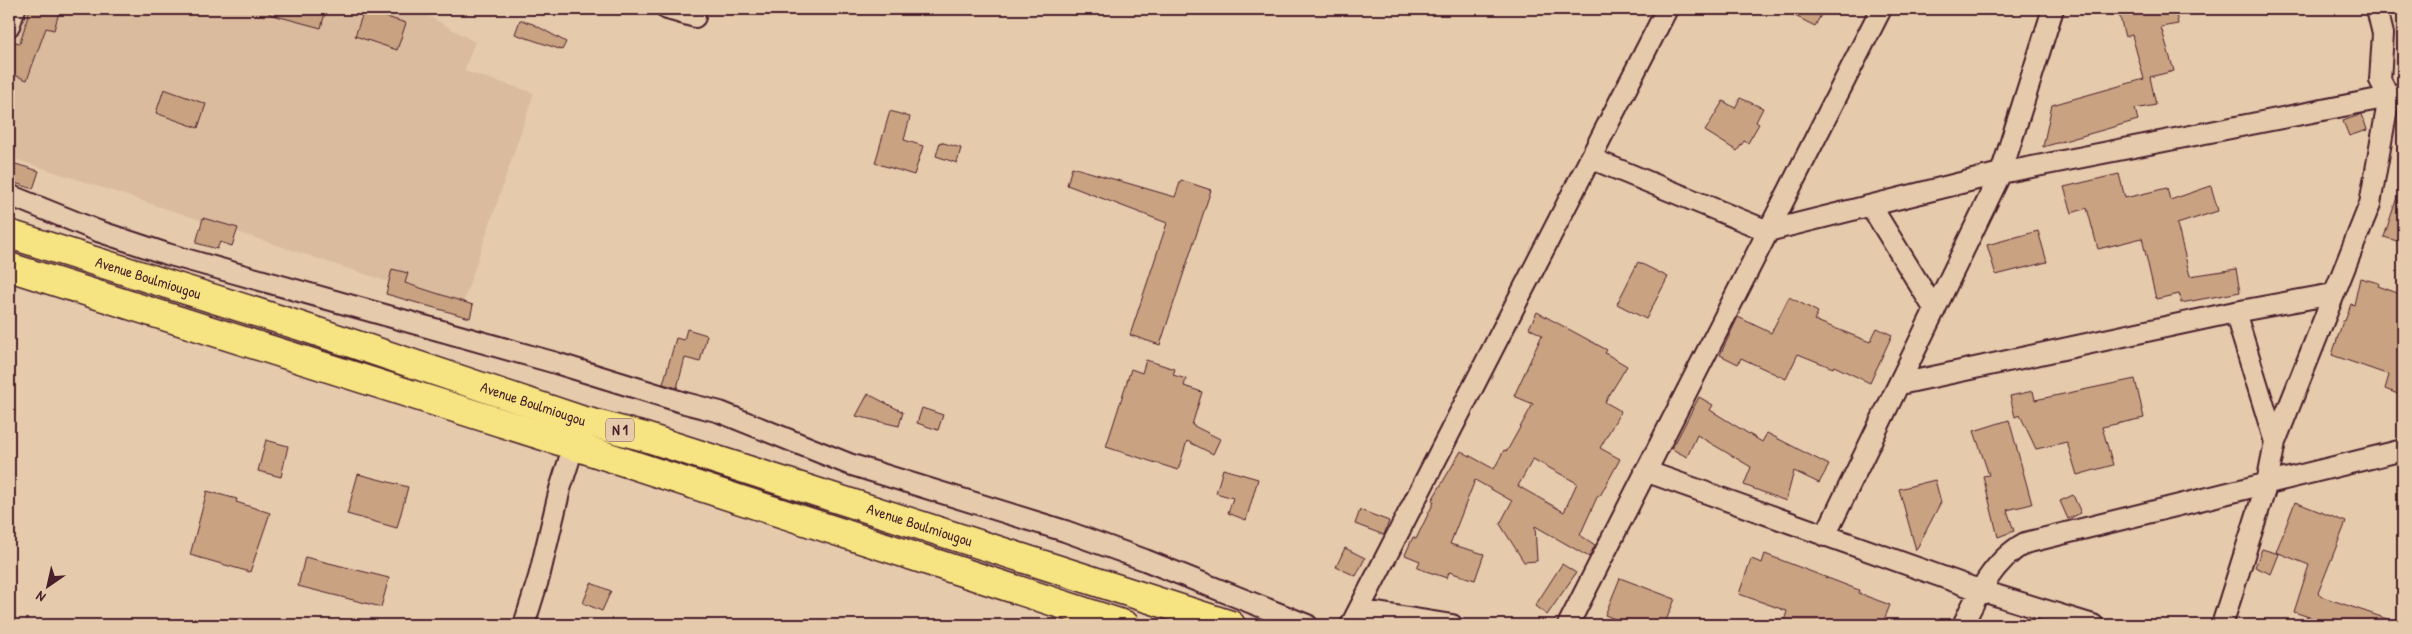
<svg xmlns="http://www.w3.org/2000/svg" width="2412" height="634" viewBox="0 0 2412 634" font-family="'Patrick Hand',sans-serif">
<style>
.built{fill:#dabb9d}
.building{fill:#c9a282;stroke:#4a1f2b;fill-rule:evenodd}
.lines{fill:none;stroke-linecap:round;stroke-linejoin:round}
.minor-casing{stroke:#4a1f2b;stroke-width:24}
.highway-casing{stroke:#4a1f2b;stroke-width:31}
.minor{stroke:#e5caac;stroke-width:20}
.highway{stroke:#f6e381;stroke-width:28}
.labels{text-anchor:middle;stroke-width:4.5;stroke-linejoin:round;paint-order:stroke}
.shield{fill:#e5caac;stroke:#785252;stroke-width:1}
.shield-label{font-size:14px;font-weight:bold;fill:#4a1f2b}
.street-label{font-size:15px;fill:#4a1f2b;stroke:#e5caac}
</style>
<rect width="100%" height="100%" fill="#e5caac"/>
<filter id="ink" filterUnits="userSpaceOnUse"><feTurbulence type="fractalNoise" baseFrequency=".02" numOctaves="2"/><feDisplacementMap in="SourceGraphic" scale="10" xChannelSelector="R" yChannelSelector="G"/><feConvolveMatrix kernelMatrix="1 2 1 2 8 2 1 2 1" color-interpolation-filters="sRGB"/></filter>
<g filter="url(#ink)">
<path class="built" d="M26 9H409L421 12 475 42 464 71 534 93 462 306 9 157V64Z"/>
<path class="building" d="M30 9H60L54 30 46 28 27 80 9 73V60L15 42 20 43Z
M270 9H326L321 28 269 14Z
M1781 9H1824L1815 26Z
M2118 9H2175L2178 24 2161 27 2174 71 2150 77 2156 105 2135 109 2138 120 2043 147 2052 105 2144 79 2132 35 2125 37Z
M364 10 406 23 397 50 355 36Z
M520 20 533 24 566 42 562 50 515 34Z
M164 89 206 104 198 128 156 113Z
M1740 98 1763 108 1756 122 1759 124 1748 143 1744 141 1737 151 1705 131 1723 101 1735 108Z
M890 111 910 117 904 140 923 146 914 175 875 163Z
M2362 114 2367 130 2349 136 2343 121Z
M940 142 961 148 957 163 936 156Z
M9 162 39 171 33 189 9 181Z
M1072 167 1175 197 1181 180 1211 190 1160 345 1130 335 1167 223 1067 185Z
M2119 174 2125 198 2167 188 2170 200 2211 186 2218 211 2177 224 2190 276 2236 269 2240 292 2181 303 2179 294 2156 299 2142 238 2098 249 2087 208 2072 213 2064 187Z
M2400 188 2403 189V232L2400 242 2384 237Z
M203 218 238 228 232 246 220 242 217 249 196 243Z
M2038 231 2047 262 1996 275 1987 245Z
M1638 262 1668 277 1646 319 1617 304Z
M392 269 408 273 405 283 473 305 470 318 386 294Z
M2360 278 2379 283 2378 286 2403 295V396L2385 389 2389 375 2332 355 2343 321H2345L2351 304 2354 305Z
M1789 297 1818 312 1814 320 1870 342 1877 328 1892 335 1870 383 1834 366 1833 368 1798 354 1786 379 1741 358 1738 364 1720 355 1738 317 1771 333Z
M1537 312 1607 350 1605 353 1627 366 1605 402 1621 411 1600 448 1620 459 1600 496 1598 495 1580 535 1595 545 1589 557 1535 526 1537 561 1524 562 1500 524 1512 501 1475 480 1450 544 1484 554 1475 580 1449 572 1447 578 1417 568 1420 561 1405 555 1413 537 1416 539 1434 502 1432 500 1461 451 1494 469 1504 450 1507 451 1533 404 1514 396 1542 335 1529 328ZM1533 459 1577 483 1564 512 1518 486Z
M687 329 707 335 700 362 685 358 677 388 663 384 676 338 684 340Z
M1146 360 1175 369 1173 375 1186 379 1184 386 1202 392 1192 425 1220 439 1213 454 1187 441 1178 470 1106 447 1131 369 1142 373Z
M2135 379 2144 418 2102 427 2113 465 2077 475 2067 442 2036 449 2020 415 2015 417 2010 396 2033 391 2035 400Z
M868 394 903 412 899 426 856 416Z
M1699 397 1713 405 1710 410 1762 442 1767 433 1829 465 1819 483 1794 471 1786 501 1744 485 1751 467 1697 435 1687 457 1672 449Z
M922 408 943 415 938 430 917 423Z
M2009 420 2032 504 2007 510 2014 531 1998 537 1983 476 1989 475 1974 431Z
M266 440 288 446 281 477 258 471Z
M1223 469 1258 479 1246 520 1228 513 1233 498 1216 493Z
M358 474 408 487 397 528 347 514Z
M1935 480 1941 502 1916 550 1899 489Z
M207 491 237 499 236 502 270 513 250 572 190 555Z
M2073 495 2081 513 2068 519 2060 501Z
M2295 502 2346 522 2318 593 2320 596 2399 623V625H2323L2324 622 2294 612 2309 565 2276 552Z
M1360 510 1389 521 1384 535 1355 524Z
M1345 548 1365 558 1356 576 1336 567Z
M2262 549 2279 554 2271 574 2255 567Z
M1765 554 1859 590 1858 593 1890 605 1882 625H1783L1787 611 1739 594 1751 559 1762 563Z
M305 557 389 578 381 607 298 586Z
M1562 564 1576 573 1547 615 1535 606Z
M1620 578 1675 599 1664 625H1630L1605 615Z
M591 583 611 591 602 611 583 603Z"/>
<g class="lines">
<defs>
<path id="minor" d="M667 9 695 17
M9 26 15 9
M1590 158 1768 231 2001 173 2389 97 2403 93
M9 195 98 231 167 254 556 363 685 403 720 412 849 464 1065 531 1145 560 1307 625
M1871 206 1935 310
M2235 312 2275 442
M1900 384 2235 312 2333 294
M1645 471 1979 590 2093 625
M1825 536 2001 173 2053 9
M1359 610 1452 625
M524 625 539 577 560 489 578 432
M1351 625 1667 9
M1568 625 1881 9
M1963 625C1977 594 1994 560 2025 543L2403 450
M2222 625 2267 483 2275 442 2370 204 2389 97 2380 80 2383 34 2377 9"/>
<g id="highway">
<path id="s1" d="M9 234 300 326 581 420 645 437 1231 625"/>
<path d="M9 267 575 446 1125 625"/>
</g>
</defs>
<use href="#minor" class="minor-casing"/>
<use href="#highway" class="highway-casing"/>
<use href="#minor" class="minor"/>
<use href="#highway" class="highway"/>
</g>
</g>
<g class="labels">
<rect class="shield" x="606" y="418.5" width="28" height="23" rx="4"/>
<g class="shield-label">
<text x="620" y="435">N 1</text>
</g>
<g class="street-label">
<text dy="5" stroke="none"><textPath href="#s1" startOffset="146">Avenue Boulmiougou</textPath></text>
<text dy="5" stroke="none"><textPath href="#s1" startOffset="551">Avenue Boulmiougou</textPath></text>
<text dy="5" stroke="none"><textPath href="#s1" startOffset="956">Avenue Boulmiougou</textPath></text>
</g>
</g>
<rect width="2412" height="634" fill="none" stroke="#e5caac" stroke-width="30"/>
<rect x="15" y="15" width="2382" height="604" fill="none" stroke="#4a1f2b" stroke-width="2" filter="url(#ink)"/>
<g transform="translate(48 586) rotate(214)" stroke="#e5caac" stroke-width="4" paint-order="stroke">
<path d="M0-4L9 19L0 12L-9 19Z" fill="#4a1f2b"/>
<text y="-8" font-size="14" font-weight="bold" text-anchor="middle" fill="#4a1f2b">N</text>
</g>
</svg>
